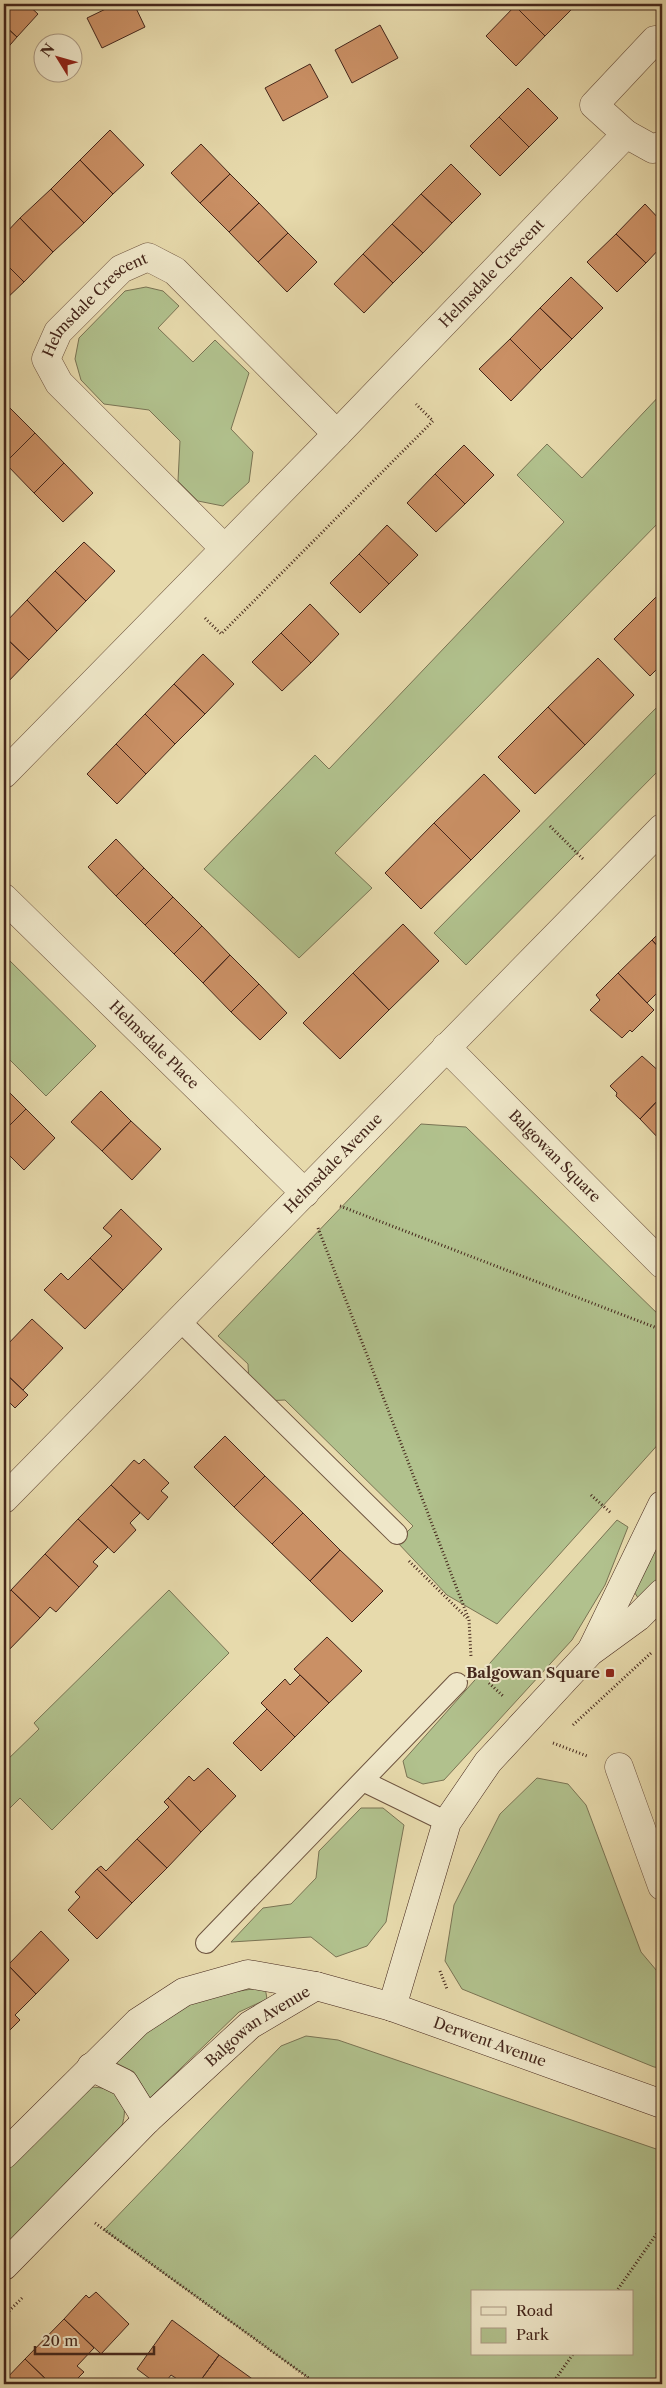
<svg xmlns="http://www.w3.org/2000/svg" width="666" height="2388" viewBox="0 0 666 2388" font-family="'Libre Caslon Text',serif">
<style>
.green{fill:#b1c18d;stroke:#7a7454;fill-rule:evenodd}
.building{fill:#ca9065;stroke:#44261b}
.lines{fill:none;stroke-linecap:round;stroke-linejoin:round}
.lane-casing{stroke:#6d533f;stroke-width:22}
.street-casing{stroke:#6d533f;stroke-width:29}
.secondary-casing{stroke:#44261b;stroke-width:29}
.path{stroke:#44261b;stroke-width:3;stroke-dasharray:1 2.5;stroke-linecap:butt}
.lane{stroke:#efe7c9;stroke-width:20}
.street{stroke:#efe7c9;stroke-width:28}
.secondary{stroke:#efe7c9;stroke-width:28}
.poi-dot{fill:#8f2418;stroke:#efe7c9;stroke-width:2}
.labels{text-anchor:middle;stroke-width:4;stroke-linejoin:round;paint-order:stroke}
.street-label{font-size:15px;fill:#44261b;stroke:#efe7c9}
.poi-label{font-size:15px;font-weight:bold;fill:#44261b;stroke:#efe7c9;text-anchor:end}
</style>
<rect width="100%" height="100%" fill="#e7daac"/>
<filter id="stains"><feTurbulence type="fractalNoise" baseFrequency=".004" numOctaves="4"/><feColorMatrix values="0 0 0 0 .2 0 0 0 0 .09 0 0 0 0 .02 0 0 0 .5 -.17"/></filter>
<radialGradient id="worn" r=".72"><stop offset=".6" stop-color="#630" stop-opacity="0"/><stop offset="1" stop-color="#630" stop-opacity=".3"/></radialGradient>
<path class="green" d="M146 287 163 291 179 306 158 328 193 362 215 340 249 373 231 429 253 452 249 482 223 506 198 501 178 481 180 441 149 410 104 404 81 380 75 359 79 338 125 291Z
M662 393V519L335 853 372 888 299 958 204 869 315 755 329 769 564 522 517 475 547 444 582 478Z
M662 702V767L466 965 434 933Z
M4 955 96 1046 46 1096 4 1054Z
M421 1124 466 1127 662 1318V1440L497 1624 447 1595 397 1542 413 1526 285 1400 264 1401 249 1385 248 1364 218 1336Z
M617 1520 628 1527 605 1585 572 1640 444 1780 423 1784 407 1777 403 1761Z
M662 1521V1578L640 1601 633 1590Z
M169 1590 229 1653 52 1830 20 1798 4 1814V1763L39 1729 34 1723Z
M537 1778 568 1784 586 1805 641 1952 662 1977V2068L654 2067 462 1989 445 1961 454 1905 500 1814Z
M361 1808H383L404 1825 386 1922 367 1946 336 1957 311 1937 231 1942 263 1908 291 1904 316 1878 319 1851Z
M265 1987 267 1999 239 2012 150 2098 134 2072 112 2061 158 2019 208 1996Z
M306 2036 338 2040 662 2151V2384H317L104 2230 281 2046ZM472 2292H632V2354H472Z
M88 2087C119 2087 131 2099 121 2129L4 2250V2173Z"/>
<path class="building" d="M4 4H27L38 14 17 37 4 25Z
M116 4H134L145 27 102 48 87 18Z
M517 4H573L575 6 545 36 515 6Z
M515 6 545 36 516 66 486 36Z
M4 25 17 37 4 52Z
M380 25 398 58 352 83 335 50Z
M310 64 328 97 283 121 265 88Z
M528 88 558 118 529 147 499 117Z
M499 117 529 147 500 176 470 146Z
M110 130 144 165 113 194 80 160Z
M201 144 230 174 200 203 171 173Z
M80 160 113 194 84 223 51 189Z
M451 164 481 194 452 223 421 194Z
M230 174 259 203 229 232 200 203Z
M51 189 84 223 53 252 20 218Z
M421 194 452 223 423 253 392 224Z
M259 203 288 233 258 262 229 232Z
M645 204 662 222V246L646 263 616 234Z
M20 218 53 252 24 282 4 262V235Z
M392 224 423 253 393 283 363 254Z
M288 233 317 262 287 292 258 262Z
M616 234 646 263 617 292 587 262Z
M363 254 393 283 364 313 334 284Z
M4 262 24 282 4 301Z
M571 277 603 308 572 339 540 308Z
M540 308 572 339 541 370 510 339Z
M510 339 541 370 511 401 479 369Z
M6 404 35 433 5 463 4 406Z
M35 433 64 463 34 493 5 463Z
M464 445 494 475 465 504 435 474Z
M64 463 93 493 63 522 34 493Z
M435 474 465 504 436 532 407 503Z
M387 525 418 555 389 584 359 554Z
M84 542 115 571 86 601 55 571Z
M359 554 389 584 360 613 330 583Z
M55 571 86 601 57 631 27 600Z
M662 591V664L650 676 614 639Z
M27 600 57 631 29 660 4 636V624Z
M310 604 339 634 311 663 281 633Z
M281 633 311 663 282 691 252 662Z
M4 636 29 660 4 686Z
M203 654 234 684 205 714 174 684Z
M598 658 634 695 585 745 548 707Z
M174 684 205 714 175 744 145 714Z
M548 707 585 745 535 794 498 757Z
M145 714 175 744 146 774 116 744Z
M116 744 146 774 117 804 87 774Z
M484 774 520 811 471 860 434 823Z
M434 823 471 860 421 909 385 873Z
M116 839 144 868 116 896 88 867Z
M144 868 173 897 145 925 116 896Z
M173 897 202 926 174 954 145 925Z
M403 924 439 961 389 1010 353 973Z
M202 926 230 955 203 983 174 954Z
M662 930V951L652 940Z
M652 940 662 951V988L647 1003 618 973Z
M230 955 259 984 231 1012 203 983Z
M353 973 389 1010 340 1059 303 1023Z
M618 973 654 1010 632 1032 630 1030 622 1038 590 1010 600 1000 596 995Z
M259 984 287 1013 260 1040 231 1012Z
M642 1056 662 1074V1096L640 1119 616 1096 617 1093 610 1086Z
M4 1087 26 1109 4 1131Z
M101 1091 131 1121 102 1151 71 1122Z
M662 1096V1142L640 1119Z
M26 1109 55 1138 24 1170 4 1150V1131Z
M131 1121 161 1149 132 1180 102 1151Z
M121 1209 162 1249 123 1290 90 1258 112 1236 103 1228Z
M90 1258 123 1290 85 1329 44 1290 61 1273 68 1280Z
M32 1319 63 1348 23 1390 4 1372V1348Z
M4 1372 28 1395 15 1408 10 1403 4 1410Z
M225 1436 265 1476 234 1507 194 1467Z
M144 1459 169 1483 161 1491 168 1497 148 1520 111 1485 134 1460 139 1464Z
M265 1476 303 1513 272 1544 234 1507Z
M111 1485 140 1513 130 1523 136 1530 114 1553 78 1519Z
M303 1513 340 1550 310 1581 272 1544Z
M78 1519 108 1547 93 1562 98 1566 79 1587 45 1554Z
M340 1550 383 1591 352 1622 310 1581Z
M45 1554 79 1587 56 1612 50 1607 40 1618 11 1590Z
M11 1590 40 1618 4 1655V1598Z
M327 1637 362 1671 329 1703 294 1669Z
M300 1675 329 1703 295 1737 261 1703 285 1679 290 1685Z
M267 1709 295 1737 261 1771 233 1743Z
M208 1768 236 1796 201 1832 168 1798 189 1776 194 1781Z
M168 1798 201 1832 167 1868 137 1839 169 1807 164 1802Z
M137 1839 167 1868 132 1903 97 1869 101 1866 106 1871Z
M97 1869 132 1903 97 1939 68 1910 80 1897 75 1892Z
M41 1931 69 1960 36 1994 8 1965Z
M8 1965 36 1994 15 2015 20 2020 5 2035 4 1969Z
M96 2292 129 2324 101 2354 64 2319 86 2295 89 2298Z
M64 2319 94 2348 77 2366 84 2372 72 2384H51L25 2359Z
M172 2320 219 2355 198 2384H185L171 2375 164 2384H157L137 2369Z
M219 2355 258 2383 257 2384H198Z
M25 2359 51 2384H4V2381Z"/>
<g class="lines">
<defs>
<path id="lane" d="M180 1321 397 1534
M363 1781 447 1822
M206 1943 457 1683"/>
<g id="street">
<path d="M626 134 594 105 655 40 662 46"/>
<path id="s1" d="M223 547 59 383 46 359 58 332 121 269 148 257 175 271 337 434"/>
<path id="s2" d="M4 774 337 434 626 134 653 149 662 145"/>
<path id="s3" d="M4 898 305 1193"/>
<path id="s4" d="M446 1047 662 1264"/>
<path id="s5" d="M4 1499 662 828"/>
<path d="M619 1767 662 1886"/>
</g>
<g id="secondary">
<path d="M592 1649 662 1505"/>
<path d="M392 2007 447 1822 488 1762 590 1652 638 1617 662 1593"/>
<path d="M91 2067 124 2083 147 2120"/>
<path id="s6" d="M4 2155 138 2022 184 1992 248 1974 316 1986 392 2007 662 2104"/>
<path id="s7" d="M4 2266 147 2120 250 2025 316 1986"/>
</g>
</defs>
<use href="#lane" class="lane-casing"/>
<use href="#street" class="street-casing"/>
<use href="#secondary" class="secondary-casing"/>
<path class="path" d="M205 618 221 634 433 421 416 404
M550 826 583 859
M340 1206 662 1330
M318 1228 469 1620 471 1657
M591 1495 611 1513
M409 1561 467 1618
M489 1683 503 1696
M573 1725 651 1653
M553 1743 587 1756
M440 1971 447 1989
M95 2223 317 2384
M616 2292 662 2226
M4 2316 23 2297
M552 2384 573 2354"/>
<use href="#lane" class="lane"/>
<use href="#street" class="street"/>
<use href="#secondary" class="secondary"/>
</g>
<rect class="poi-dot" x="605" y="1668" width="10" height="10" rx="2.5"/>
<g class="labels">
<g class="street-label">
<text dy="5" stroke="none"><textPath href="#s2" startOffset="699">Helmsdale Crescent</textPath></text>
<text dy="5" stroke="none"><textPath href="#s1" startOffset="334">Helmsdale Crescent</textPath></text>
<text dy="5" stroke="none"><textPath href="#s3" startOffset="210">Helmsdale Place</textPath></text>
<text dy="5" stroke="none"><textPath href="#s4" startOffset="154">Balgowan Square</textPath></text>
<text dy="5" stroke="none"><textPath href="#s5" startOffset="470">Helmsdale Avenue</textPath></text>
<text dy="5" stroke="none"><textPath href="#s7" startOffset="350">Balgowan Avenue</textPath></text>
<text dy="5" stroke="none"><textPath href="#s6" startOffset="562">Derwent Avenue</textPath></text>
</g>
<g class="poi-label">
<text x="600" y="1678">Balgowan Square</text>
</g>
</g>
<rect width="666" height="2388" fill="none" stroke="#e7daac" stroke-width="20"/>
<rect x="5" y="5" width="656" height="2378" fill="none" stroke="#44261b" stroke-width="2.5"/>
<rect x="10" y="10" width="646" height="2368" fill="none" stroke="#44261b"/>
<rect x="471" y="2290" width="162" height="65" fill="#efe7c9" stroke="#ab9a83"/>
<rect x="481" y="2307" width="25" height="8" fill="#efe7c9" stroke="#ab9a83"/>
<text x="516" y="2316" font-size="15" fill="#44261b">Road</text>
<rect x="481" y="2328" width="25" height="15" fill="#b1c18d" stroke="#ab9a83"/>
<text x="516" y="2340" font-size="15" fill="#44261b">Park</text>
<g transform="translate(58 58) rotate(307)"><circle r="24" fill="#efe7c9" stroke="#ab9a83"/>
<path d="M0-4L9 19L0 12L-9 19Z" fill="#8f2418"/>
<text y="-8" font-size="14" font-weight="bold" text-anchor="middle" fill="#44261b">N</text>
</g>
<path d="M35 2346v8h119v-8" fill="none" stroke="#44261b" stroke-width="2.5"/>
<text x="42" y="2346" font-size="15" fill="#44261b" stroke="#efe7c9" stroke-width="4" paint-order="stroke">20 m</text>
<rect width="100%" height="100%" filter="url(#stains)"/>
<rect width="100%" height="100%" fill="url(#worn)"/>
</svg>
